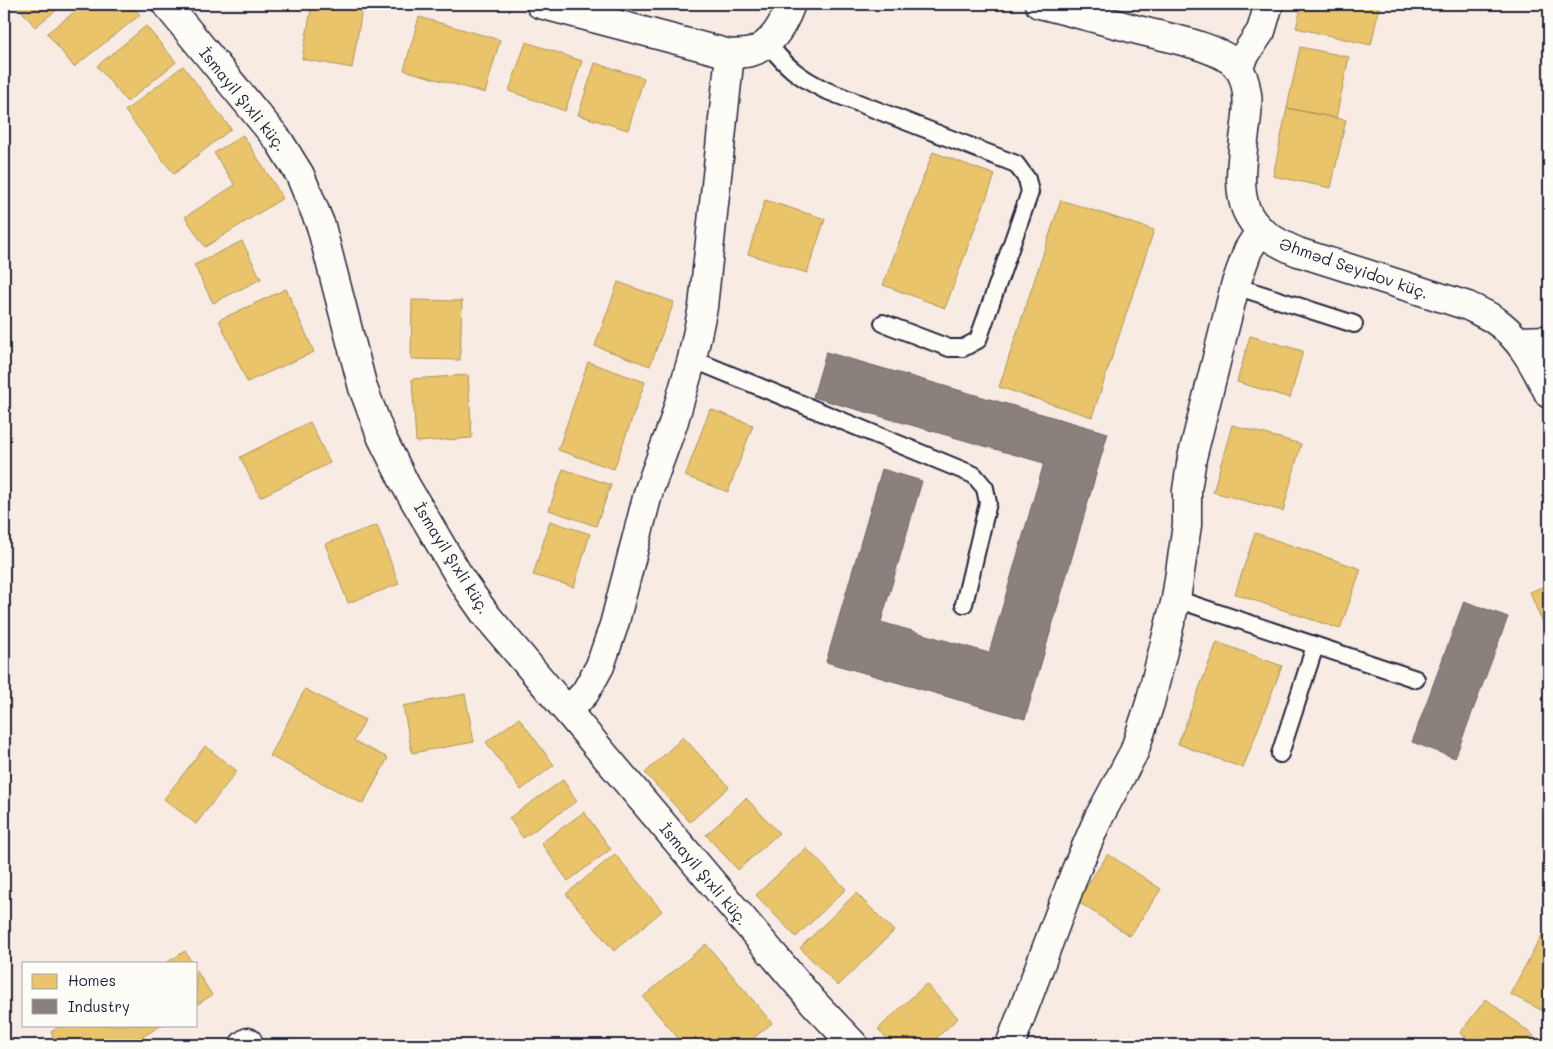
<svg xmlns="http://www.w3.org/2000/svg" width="1553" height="1049" viewBox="0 0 1553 1049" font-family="Mali,sans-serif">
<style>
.homes{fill:#e9c46a;stroke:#ad935c}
.industry{fill:#8a817c;stroke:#6b6468}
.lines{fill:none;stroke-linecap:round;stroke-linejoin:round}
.lane-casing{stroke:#22223b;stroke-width:20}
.street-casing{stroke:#22223b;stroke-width:31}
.secondary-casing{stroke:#22223b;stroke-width:31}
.lane{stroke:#fdfcf7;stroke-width:16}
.street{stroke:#fdfcf7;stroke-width:28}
.secondary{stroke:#fdfcf7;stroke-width:28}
.labels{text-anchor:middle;stroke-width:5;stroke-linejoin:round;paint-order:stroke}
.street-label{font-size:16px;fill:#22223b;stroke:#fdfcf7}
</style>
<rect width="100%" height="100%" fill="#f7ebe4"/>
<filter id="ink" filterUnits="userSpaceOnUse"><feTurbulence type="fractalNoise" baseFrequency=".02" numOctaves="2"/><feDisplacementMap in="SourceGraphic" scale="10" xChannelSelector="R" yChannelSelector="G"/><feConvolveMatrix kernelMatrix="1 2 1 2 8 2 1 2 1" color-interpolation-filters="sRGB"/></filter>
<g filter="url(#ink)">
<path class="homes" d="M16 4H64L35 27Z
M85 4H131L140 15 74 67 47 33Z
M312 4H363L352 68 302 59Z
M1302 4H1380L1371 45 1296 28Z
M419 17 500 40 485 93 404 70Z
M146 26 176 62 127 102 97 66Z
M526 42 582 61 565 111 509 91Z
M1300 47 1349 57 1336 118 1287 108Z
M595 63 644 78 628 130 578 115Z
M183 66 231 129 174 174 125 111Z
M1287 108 1346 120 1331 188 1273 176Z
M243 135 283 198 205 247 185 217 235 185 214 153Z
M933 152 995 175 945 308 883 285Z
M765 200 825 219 807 273 748 254Z
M1061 200 1154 230 1092 417 999 387Z
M242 241 261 279 213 303 194 265Z
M618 282 674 302 650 366 595 346Z
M286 289 314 352 247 382 219 320Z
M412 300 462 301 460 360 411 359Z
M1250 336 1303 351 1290 398 1237 382Z
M588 362 645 382 614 469 558 450Z
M468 375 472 438 416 442 412 379Z
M710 409 753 425 728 492 685 476Z
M310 422 330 463 260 497 240 457Z
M1232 425 1301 444 1283 511 1213 492Z
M563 469 611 485 596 526 549 510Z
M550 521 590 534 574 587 533 575Z
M377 525 399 584 348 603 325 544Z
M1255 533 1361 569 1340 629 1235 594Z
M1549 584V640L1530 592Z
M1217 642 1282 666 1243 768 1178 744Z
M305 689 365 720 354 741 388 758 363 804 270 756Z
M465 694 474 742 412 753 403 706Z
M519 718 554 765 521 790 486 742Z
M683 737 729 787 690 822 645 773Z
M205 746 237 771 196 824 164 799Z
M563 780 577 801 523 838 509 818Z
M746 798 779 833 738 870 706 835Z
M584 812 611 849 568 881 541 843Z
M806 848 846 889 796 937 756 895Z
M615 854 662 911 614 951 566 894Z
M1108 854 1161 889 1130 936 1077 901Z
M856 893 894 931 838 986 800 948Z
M1542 935 1549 939V1014L1510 994Z
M706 944 772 1023 745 1045H684L643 997Z
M185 951 192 963H166Z
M196 970 212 995 196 1005Z
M926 984 958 1018 929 1045H893L878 1029Z
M1486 999 1534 1036 1527 1045H1476L1460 1033Z
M62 1025H162L129 1045H58L51 1032Z"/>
<path class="industry" d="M826 352 1108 433 1025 719 826 662 882 469 922 481 881 622 989 653 1044 463 813 397Z
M1464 601 1508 617 1455 758 1412 742Z"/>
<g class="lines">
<defs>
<path id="lane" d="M767 43C787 67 797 76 825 90L1016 164 1027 179 1030 192 978 340 963 348H949L883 323
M1235 286 1354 324
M692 359 974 475 985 488 988 503 964 604
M1176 599 1416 679
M1280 754 1315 646"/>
<path id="street" d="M166 4 279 141 300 175 321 226 363 388 382 438 405 484 462 581 486 615 814 1003 854 1045
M1039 4C1072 12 1105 21 1138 30 1164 37 1219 46 1237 66 1243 73 1246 86 1247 94 1249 110 1246 124 1244 140 1237 200 1238 227 1298 252L1468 306C1476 310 1485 314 1493 319 1520 336 1535 366 1549 394
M1237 67 1261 31 1269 4
M1518 341 1549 340
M568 711 585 693 600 666 614 625 649 490 673 424 692 359 703 307 730 54
M244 1045 248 1042
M1010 1045 1076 870 1098 819 1134 752 1150 703 1176 599 1187 525V490L1192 458 1235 286 1248 250 1260 231"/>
<path id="secondary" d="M540 4 730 54C737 53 745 54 751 52 772 46 784 23 791 4"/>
</defs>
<use href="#lane" class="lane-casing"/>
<use href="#street" class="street-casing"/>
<use href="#secondary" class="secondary-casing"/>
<use href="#lane" class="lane"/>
<use href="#street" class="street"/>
<use href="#secondary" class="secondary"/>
</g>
</g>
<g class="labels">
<g class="street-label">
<text transform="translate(243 99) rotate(51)" y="6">İsmayil Şıxli küç.</text>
<text transform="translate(1354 268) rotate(19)" y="6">Əhməd Seyidov küç.</text>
<text transform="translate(452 558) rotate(58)" y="6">İsmayil Şıxli küç.</text>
<text transform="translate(704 874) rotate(50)" y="6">İsmayil Şıxli küç.</text>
</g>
</g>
<rect width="1553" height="1049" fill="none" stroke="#fdfcf7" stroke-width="20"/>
<rect x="10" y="10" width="1533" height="1029" fill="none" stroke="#22223b" stroke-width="2" filter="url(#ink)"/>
<rect x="22" y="962" width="175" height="65" fill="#fdfcf7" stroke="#a5a5ac"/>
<rect x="32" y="974" width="25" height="15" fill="#e9c46a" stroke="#a5a5ac"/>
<text x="68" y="986" font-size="15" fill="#22223b">Homes</text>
<rect x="32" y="999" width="25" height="15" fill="#8a817c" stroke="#a5a5ac"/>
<text x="68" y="1012" font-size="15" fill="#22223b">Industry</text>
</svg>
